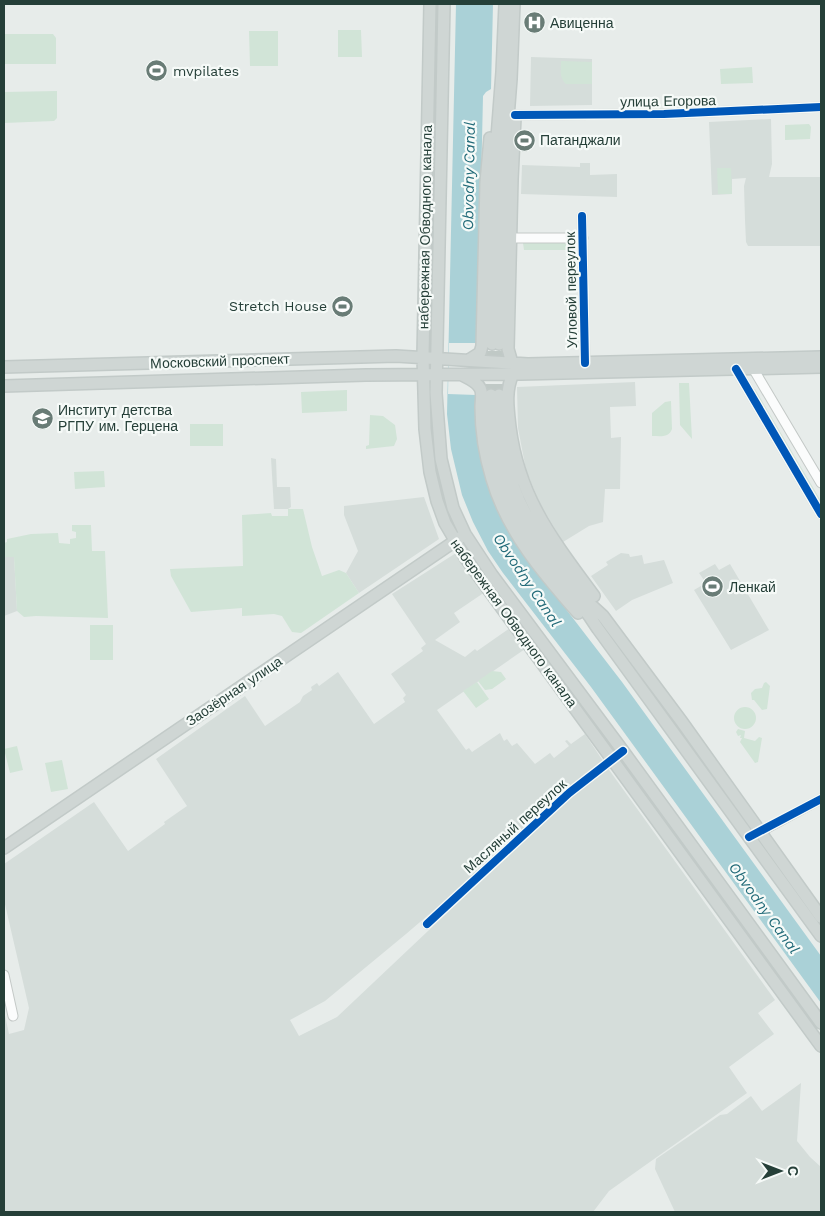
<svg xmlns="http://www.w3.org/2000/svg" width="825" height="1216" viewBox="0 0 825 1216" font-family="'Work Sans',sans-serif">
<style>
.built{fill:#d5ddda}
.green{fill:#d1e4d7}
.water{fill:#aad1d7}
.pier{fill:#e7ecea}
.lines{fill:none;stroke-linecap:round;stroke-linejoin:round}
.major-tunnel{stroke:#c0c9c6;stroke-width:11;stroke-dasharray:11 5.5;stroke-linecap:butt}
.minor-casing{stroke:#c4c9c7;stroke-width:11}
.major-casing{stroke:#c2cac8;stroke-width:14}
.minor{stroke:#fbfcfc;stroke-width:9}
.major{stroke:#cfd6d4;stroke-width:11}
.cycleway-casing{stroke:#f6faf8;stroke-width:11}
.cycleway{stroke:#0057b8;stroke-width:8}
.labels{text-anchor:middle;stroke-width:4.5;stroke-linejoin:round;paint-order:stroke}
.poi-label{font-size:14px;fill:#253f38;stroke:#f6faf8;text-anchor:start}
.street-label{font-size:14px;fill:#253f38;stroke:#f6faf8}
.water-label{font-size:15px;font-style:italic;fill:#216a78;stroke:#f6faf8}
</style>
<rect width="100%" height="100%" fill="#e7ecea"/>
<path class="built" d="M531 57 592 59V105L530 106Z
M771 119 772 164 769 177H821V246H748L746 242 745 220 744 186 746 178 732 179V194L712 195 709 122Z
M580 163H590V175L617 174V197L521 194 522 165 580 167Z
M635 382 636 406 610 407 611 438 621 437 620 489H605L603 522 589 526 563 542 540 504 526 470 518 428 517 387Z
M271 458 276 459 277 487H290L291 507 288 509H274Z
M424 497 439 539 359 593 346 573 358 551 344 515V506Z
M456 553 485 592 454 613 460 622 435 640 465 657 475 649 477 651 510 628 525 649 437 710 466 750 469 748 472 752 500 733 504 741 507 739 512 746 517 743 535 764 550 753 554 758 569 746 565 741 567 740 571 744 585 734 603 761 524 833 406 934 325 1001 290 1020 299 1036 337 1017 558 808 602 769 607 767 775 1000 758 1013 774 1034 729 1067 747 1093 609 1191 593 1212H4V1011L9 1034 24 1030 29 1008 4 900V864L94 802 128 851 165 824 164 822 187 806 156 759 245 696 265 726 300 702 303 696 312 690 311 687 317 683 319 686 338 672 374 724 405 702 403 698 406 695 391 674 423 651 421 648 426 644 392 594Z
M621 553 629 554 630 557 642 555 644 564 664 560 673 583 632 600 616 611 591 576 608 565 606 562Z
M14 556 17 611 4 616V557Z
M715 564 719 570 730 564 769 630 731 650 694 590 706 583 699 573Z
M801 1083 797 1141 810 1157 821 1167V1212H675L655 1169 656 1159 720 1115 727 1114 751 1096 762 1111Z"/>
<path class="green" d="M338 30H361L362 57H338Z
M249 31H278V66H250Z
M4 34H53L56 38V64H4Z
M561 61 592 62V84H566C559 78 561 70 561 61Z
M752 67 753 83 721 84 720 69Z
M57 91V118L54 121 4 123V92Z
M809 124 811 127 810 139 785 140V125Z
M717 168H731L732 194H718Z
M523 243H568V250H524Z
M679 383H689L692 439 680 425Z
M755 389 821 501V506L753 390Z
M347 390V411L302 413 301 392Z
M671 401 672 429C669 438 660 436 652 436V413L665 402Z
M370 415 383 416 395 425 397 439 394 446 366 449V446L369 445Z
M190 424H223V446H190Z
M104 471 105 487 75 489 74 472Z
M288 509H303L312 547 322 576 339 570 346 573 359 593 301 633 292 632 282 616 274 614 242 616V608L191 612 171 576 170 569 243 566 242 515 271 513 272 516H288Z
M72 525H91L92 551H105L108 618 36 616 24 617 17 611 14 557H4V543L7 542V539L31 534 58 533 59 543 70 544V539L76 538V532L72 531Z
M90 625H113V660H90Z
M492 671 501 672 506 679 492 689 485 690 478 681Z
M477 682 489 699 476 708 463 691Z
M766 682 770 686 767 709 762 710 754 700H752L751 693 755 689 762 688 764 683Z
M734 718a11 11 0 1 1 22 0a11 11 0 1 1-22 0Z
M738 729 745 731 744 738 755 741 759 737 762 738 758 762 755 763 740 742 742 738H740L741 735 738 736 736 732Z
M17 746 23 770 10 773 4 749Z
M62 760 68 789 51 792 45 763Z"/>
<path class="water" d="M456 4H493L491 89 486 92 483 96 476 408 499 511 522 552 622 682 821 956V1003L591 687 503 573 488 551 473 522 462 495 451 449 447 414Z"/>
<path class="pier" d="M449 343H477L476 395 448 394Z"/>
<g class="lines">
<path class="major-tunnel" d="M491 395 492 344
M499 395V344"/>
<defs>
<path id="minor" d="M515 115 664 114 821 107
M582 216 585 363
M510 238H583
M751 365 821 483
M736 369 821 514
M756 834 821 799
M427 924 569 793 623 751
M4 975 13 1016"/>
<path id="major" d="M430 4 423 356 425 429 430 472 437 501 445 523 466 559 821 1046
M444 4 436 393 441 459 453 508 465 534 492 575 623 751 821 1023
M492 344 496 150 502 72 505 4
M499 344 503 182 511 79 514 4
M469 360 480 353 482 346 486 182 490 138
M512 363 508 349 512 179 515 118
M4 367 396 356 528 364 821 357
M513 374C505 390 508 409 510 427 519 498 553 540 594 596
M462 375C468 378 477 382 480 388 483 393 481 401 481 407 481 432 485 456 492 479 507 531 543 573 578 613
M4 386 366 375 521 374 821 367
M491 395C491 496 531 541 590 617L598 629 821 936
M499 395C500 438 506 480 528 518 545 549 569 577 591 605L603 616 682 722 821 917
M4 848 461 537"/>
</defs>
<use href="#minor" class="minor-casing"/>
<use href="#major" class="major-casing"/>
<use href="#minor" class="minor"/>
<use href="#major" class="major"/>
<defs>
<path id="cycleway" d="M515 115 664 114 821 107
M582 216 585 363
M736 369 821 514
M749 837 821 799
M427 924 569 793 623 751"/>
</defs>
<use href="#cycleway" class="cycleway-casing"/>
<use href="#cycleway" class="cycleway"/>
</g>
<defs>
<symbol id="hospital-disc" viewBox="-11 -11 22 22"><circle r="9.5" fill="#697c76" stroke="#f6faf8"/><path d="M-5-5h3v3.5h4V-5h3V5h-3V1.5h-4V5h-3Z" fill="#fff"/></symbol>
<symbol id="stadium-disc" viewBox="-11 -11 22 22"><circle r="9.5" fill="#697c76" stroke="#f6faf8"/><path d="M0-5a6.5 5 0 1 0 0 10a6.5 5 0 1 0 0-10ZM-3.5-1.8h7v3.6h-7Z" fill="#fff"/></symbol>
<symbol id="university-disc" viewBox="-11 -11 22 22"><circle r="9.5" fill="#697c76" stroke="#f6faf8"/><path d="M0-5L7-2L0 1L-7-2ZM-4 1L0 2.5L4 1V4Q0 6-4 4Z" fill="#fff"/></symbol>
</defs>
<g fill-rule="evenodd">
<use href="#hospital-disc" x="522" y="10" width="25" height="25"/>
<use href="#stadium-disc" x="144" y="58" width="25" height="25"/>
<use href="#stadium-disc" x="512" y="128" width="25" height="25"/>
<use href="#stadium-disc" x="330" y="294" width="25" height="25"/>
<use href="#university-disc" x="30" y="406" width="25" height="25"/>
<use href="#stadium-disc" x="700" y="574" width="25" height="25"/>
</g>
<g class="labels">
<g class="poi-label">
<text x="550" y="28">Авиценна</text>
<text x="173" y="76">mvpilates</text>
<text x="540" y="145">Патанджали</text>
<text x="327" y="311" text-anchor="end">Stretch House</text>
<text x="58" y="415">Институт детства<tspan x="58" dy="16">РГПУ им. Герцена</tspan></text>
<text x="729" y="592">Ленкай</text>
</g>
<g class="street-label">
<text transform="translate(668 101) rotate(-1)" y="5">улица Егорова</text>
<text transform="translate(425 227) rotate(-89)" y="5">набережная Обводного канала</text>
<text transform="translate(571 290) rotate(-91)" y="5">Угловой переулок</text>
<text transform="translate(220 361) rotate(-2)" y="5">Московский проспект</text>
<text transform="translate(514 623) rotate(54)" y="5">набережная Обводного канала</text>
<text transform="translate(234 691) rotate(-34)" y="5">Заозёрная улица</text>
<text transform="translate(515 826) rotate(-42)" y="5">Масляный переулок</text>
</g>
<g class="water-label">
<text transform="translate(469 176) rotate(-89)" y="5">Obvodny Canal</text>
<text transform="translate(527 580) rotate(56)" y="5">Obvodny Canal</text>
<text transform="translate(764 908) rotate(54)" y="5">Obvodny Canal</text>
</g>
</g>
<rect width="825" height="1216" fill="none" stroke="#253f38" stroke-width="10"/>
<g transform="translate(780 1171) rotate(90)" stroke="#f6faf8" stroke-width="4" paint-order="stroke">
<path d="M0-4L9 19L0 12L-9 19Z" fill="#253f38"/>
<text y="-8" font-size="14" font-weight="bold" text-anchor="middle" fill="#253f38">С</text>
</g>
</svg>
